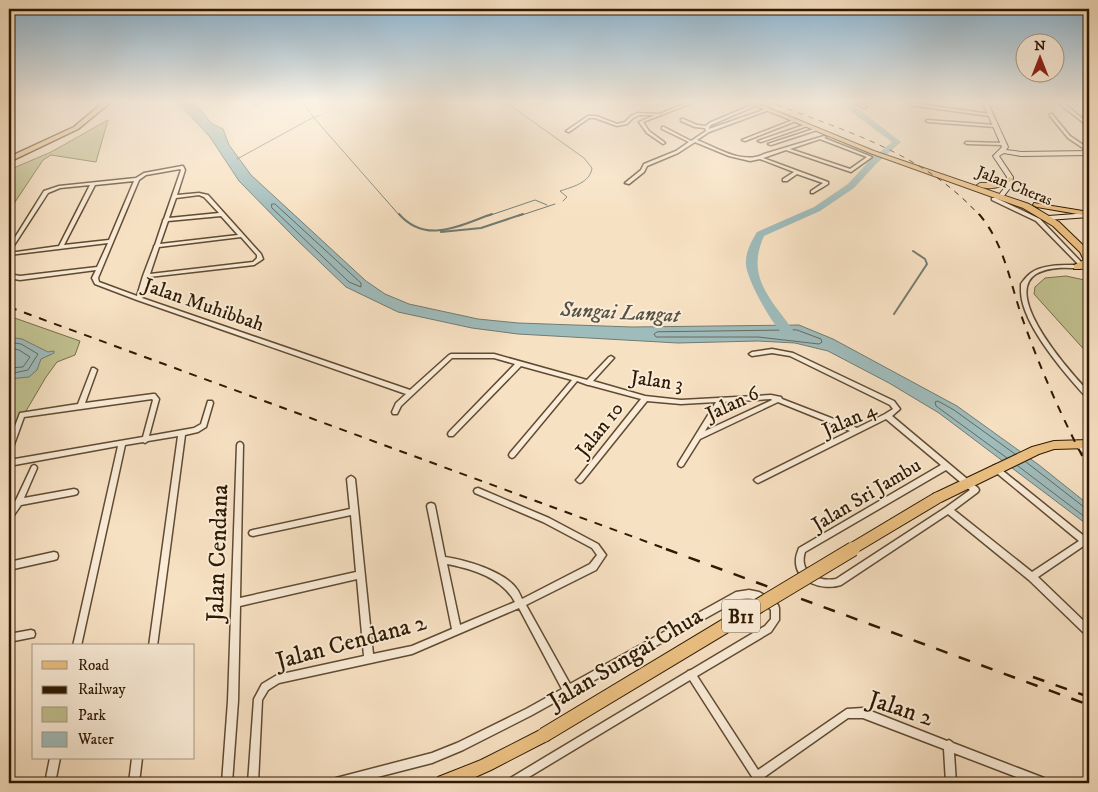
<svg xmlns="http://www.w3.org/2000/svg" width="1098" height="792" viewBox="0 0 1098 792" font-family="'IM FELL DW Pica',serif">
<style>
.green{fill:#c1c190;stroke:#786d49}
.water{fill:#9fbcbc;stroke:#727b72}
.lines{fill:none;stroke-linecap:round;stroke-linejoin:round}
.shore{stroke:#666a5f;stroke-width:1}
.stream-far1{stroke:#727b72;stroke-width:1}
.stream{stroke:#727b72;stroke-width:2}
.river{fill:#9fbcbc;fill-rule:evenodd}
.street-casing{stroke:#604b32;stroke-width:3}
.secondary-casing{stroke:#2e1902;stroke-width:2}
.primary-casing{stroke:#2e1902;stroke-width:2}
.highway-casing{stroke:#2e1902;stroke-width:3}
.street{fill:#faecd8;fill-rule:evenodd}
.secondary{fill:#faecd8;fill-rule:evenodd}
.primary{fill:#ecc082;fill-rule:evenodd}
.highway{fill:#ecc082;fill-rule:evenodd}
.rail-far2{stroke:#2e1902;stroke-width:1;stroke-dasharray:5.5 5.5;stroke-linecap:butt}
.rail-far1{stroke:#2e1902;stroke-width:2;stroke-dasharray:8 8;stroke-linecap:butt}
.rail{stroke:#2e1902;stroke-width:2.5;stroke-dasharray:12 12;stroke-linecap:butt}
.primary-bridge-far1-casing{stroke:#2e1902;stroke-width:13;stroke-linecap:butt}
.primary-bridge-casing{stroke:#2e1902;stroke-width:16;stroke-linecap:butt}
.primary-bridge-far1{stroke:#ecc082;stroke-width:11}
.primary-bridge{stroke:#ecc082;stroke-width:14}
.labels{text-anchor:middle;stroke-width:4;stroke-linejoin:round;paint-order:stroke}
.far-street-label{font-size:16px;fill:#2e1902;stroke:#faecd8}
.shield{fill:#faecd8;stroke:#6b5842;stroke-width:1}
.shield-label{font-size:19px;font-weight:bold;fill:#2e1902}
.street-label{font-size:20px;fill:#2e1902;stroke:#faecd8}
.water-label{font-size:21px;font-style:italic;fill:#565243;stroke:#faecd8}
.near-street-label{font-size:24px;fill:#2e1902;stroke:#faecd8}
</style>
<rect width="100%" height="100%" fill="#f7e1c3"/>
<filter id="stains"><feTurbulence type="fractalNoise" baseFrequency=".004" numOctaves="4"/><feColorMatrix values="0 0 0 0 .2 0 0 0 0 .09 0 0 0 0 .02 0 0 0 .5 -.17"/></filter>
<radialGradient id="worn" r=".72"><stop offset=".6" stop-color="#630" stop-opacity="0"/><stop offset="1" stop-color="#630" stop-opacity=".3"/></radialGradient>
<path class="green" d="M108 120 96 162 51 155 43 160 9 211V170L51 152Z
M1066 276 1089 281V355L1034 294 1035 287 1045 278Z
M9 316 80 341 75 355 57 362 46 377 9 440Z"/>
<path class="water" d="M177 101H193L211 123 223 129 229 145 251 175 366 281 385 294 409 304 478 319 518 323 632 327 799 325 833 339 957 406 1039 465 1089 505V526L939 413 889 383 828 351 795 343 758 341 678 343 518 334 472 328 398 312 346 287 296 239 239 181 210 137Z
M9 337 22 339 48 352 54 351V353L41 359 37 370 29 377 9 379Z"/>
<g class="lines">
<path class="shore" d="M272 204H275L361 283V287L349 282 272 208Z
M797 330 821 339 822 342 819 344 758 337H656L654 334 657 332Z
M9 342 21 344 38 354 28 370 9 374
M9 348 19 350 30 357 23 367 9 368
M1007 458 936 406 935 402 938 401 954 410 1015 454
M1026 462 1084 507 1089 508
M1018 466 1089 520"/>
<path class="stream-far1" d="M302 101 314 118 400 216
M504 101 584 158 592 168C590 183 572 187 560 191L567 197 563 201
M237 159 312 118 321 115
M488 216 535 200 547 205
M519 216 555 204"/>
<path class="stream" d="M399 214C426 245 460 225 492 214
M441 232 481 228 523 214
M894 314 927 264 925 259 913 251"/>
<path class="river" d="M841 101H848L901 142 876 164 854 188 820 211 764 236C744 280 775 302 797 336L791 340C777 336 747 280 746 265 745 253 751 242 757 232L814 207 848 184 870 160 892 142 854 114Z"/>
<defs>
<path id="street" d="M257 101H261L257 105 255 104Z
M691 101H697L643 122 649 131 664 142 665 143 663 144 647 133 639 122 655 115H639L633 118 627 124 617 126 595 118H589L569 132 566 131 588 116H596L617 124 625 122 631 116 637 113 660 114Z
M850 101H856L867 107 864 108Z
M1056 101H1061L1089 124V127Z
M910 103 990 114 992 115 990 116 909 105 908 104Z
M754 104 757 105 711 125 709 127V129L766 109 769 110 709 132 697 140C717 148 743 165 764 154L824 136 826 137 824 138 872 157 851 172 786 150 763 158 828 182V184L813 193H811V191L823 183 797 174 787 181H783V179L794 172 760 159 750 161 729 156 695 142 678 153 647 166 644 172 629 184 625 183 641 170 644 164 676 151 689 142 662 129V127H664L691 141 706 131 705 128 695 127 681 121V119H683L697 125 706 126 709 123ZM820 139 867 157 850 169 790 149Z
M1050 114H1052L1070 136 1089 149V152L1068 138 1050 116Z
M793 120 796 121 745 141 742 140Z
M927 120 995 125 997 126 995 127 928 122 926 121Z
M804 125 807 126 761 142 758 141Z
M814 129 817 130 771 145 768 144Z
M966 142 1004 143 1006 144 1004 145 967 144 965 143Z
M182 166H183L185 170 177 195 199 193 208 195 261 254 263 259 254 265 149 277 142 298 410 390 449 355 451 354H494L587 380 609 357 611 356 614 358 613 359 593 381 645 396 681 400 771 395 781 397 782 399 857 428 885 414 893 409 890 405 790 356 772 353 752 356 749 354 752 352 772 349 793 353 894 401 900 409 892 416 978 488 979 490 978 492 954 510 1032 572 1079 541 993 470 992 468 993 466 995 465 997 466 1089 540V547L1085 545 1038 577 1089 626V636L1086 635 1029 580 948 514 841 585C823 591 794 582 796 559 796 555 798 551 799 548L941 465 886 419 758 483 756 482 754 480 756 478 850 431 778 402 700 439 683 466 681 467 679 466 678 464 679 462 716 402 681 404 647 401 582 482 580 483 578 482 576 480 578 478 641 399 589 385H588L577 381 514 457 512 458 510 457 509 455 510 453 572 380 521 366 453 436H449L448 434 449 432 515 364 494 358H452L401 406 397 414H393L392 412 396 403 406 394 137 300 95 284 92 278 96 270 20 280 9 278V274L20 276 97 267 108 243 9 255V253L59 246 90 185 60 188 48 193 11 250 9 251V247L44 191 59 186 136 178 144 173ZM180 169 181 170 164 219 163 220V221L155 245 154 246V247L143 276 137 296 99 282 98 278 139 180 146 175ZM134 181 109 240 64 245 95 185ZM199 195 204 197 219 213 169 218 176 198ZM221 216 238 235 160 244 168 221ZM241 237 257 255V258L253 262 150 274 159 247ZM771 399 772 400 705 431 723 402ZM946 470 970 490 945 508 836 579C819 582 798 573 805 552Z
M992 198H996L1040 219 1084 265 1089 266V269C1073 268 1051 265 1036 274 1001 296 1072 374 1089 392V398H1087C1065 374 1022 324 1021 292 1021 290 1021 287 1021 284 1023 281 1028 275 1031 273 1042 264 1066 265 1079 265L1036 221 992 200Z
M92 368H94L97 370 85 403 153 394H155L159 399 149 436 194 428 201 424 208 401H212L213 403 206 427 198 432 185 435 157 646H149L178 436 148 441 145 443 143 442 125 445 81 646H73L118 446 9 466V460L143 437 153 400 152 399 24 417 12 450 11 452 9 453V442L20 413 78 404Z
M1078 441 1080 442 1089 451V458L1087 457 1076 446 1075 444 1076 442Z
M240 442 242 443 243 445 240 598 356 572 351 515 253 536 250 535 249 533 250 531 253 530 350 509 347 479 349 477 351 476 353 477 355 479 373 654 412 646 452 629 427 506 428 504 431 503 434 504 435 506 445 557C466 560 503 571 516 588 519 591 520 595 522 599L590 564 597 555 592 548 543 522 475 493 474 491 475 489 478 488 549 518 598 544 606 555 596 570 526 605 570 684 736 592 749 590 759 592 770 598 778 605 779 608V620L771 632 697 676 758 770 844 711 847 709 863 708 947 741 949 740 952 742 953 743 1044 778 1047 780 1049 783H1032L954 753 956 783H946L944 749 863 718H848L763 778 766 783H756L690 680 519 783H505L507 780 687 672 688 671 691 670 765 626 771 619V610C762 600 753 597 740 599L532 715 463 750 432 763 354 783H331L333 780 336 778 432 753 457 743 526 709 562 689 519 608 412 654 279 683 268 690 262 700 258 783H248L254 699 262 684 277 675 364 656 357 579 240 606 238 701 232 783H222L228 701 237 445 238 443ZM447 564C473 569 502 578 515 602L460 625Z
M34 465 36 466 37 468 24 498 74 489 77 490 78 492 77 494 74 495 21 505 12 518 9 519V510L16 500 32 466Z
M54 552 57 553 58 556 57 559 54 560 9 570V562Z
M31 630 34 631 35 634 34 637 9 642V634Z
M50 758H60L55 783H45Z
M132 758H142L139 783H129Z"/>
<path id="secondary" d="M982 101H987L1008 147 1006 150 1021 152 1089 151V155L1021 156 1004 153 999 156 1013 177 1011 187 1003 197H999L998 196 1005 187 1007 177 993 156 1002 147Z
M1089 213V217L1048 220 1045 218 1048 216Z"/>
<path id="primary" d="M743 101H752L874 151 1029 204 1059 222 1087 249 1089 252V264L1080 269H1074V265L1084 260 1080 252 1053 226 1023 208 870 153Z
M1010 177 1013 179 1012 180C1003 188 987 191 977 185L980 183H998Z
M1034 203 1089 212V216L1037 207 1033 205Z
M1089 440V448L1054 449 1039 454 941 502 937 503 933 502 931 498 933 494 1032 447 1054 441Z
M544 728 549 730 551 735 549 740 491 770 462 783H436L438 777 481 760Z"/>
<path id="highway" d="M105 101H112L78 129 9 162V157L74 127Z"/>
</defs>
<use href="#street" class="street-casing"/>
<use href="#secondary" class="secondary-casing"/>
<use href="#primary" class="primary-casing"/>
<use href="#highway" class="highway-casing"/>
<use href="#street" class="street"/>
<use href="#secondary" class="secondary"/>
<use href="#primary" class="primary"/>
<use href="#highway" class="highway"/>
<path class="rail-far2" d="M767 101C844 131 923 152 980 216"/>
<path class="rail-far1" d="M979 214C1006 246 1010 285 1024 323 1042 373 1064 422 1089 469
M9 307 669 550"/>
<path class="rail" d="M666 549 1089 705
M1033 677 1089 697"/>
<defs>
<path id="primary-bridge-far1" d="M850 550 937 498"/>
<path id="primary-bridge" d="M544 735 853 549"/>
</defs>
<use href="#primary-bridge-far1" class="primary-bridge-far1-casing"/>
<use href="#primary-bridge" class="primary-bridge-casing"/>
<use href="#primary-bridge-far1" class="primary-bridge-far1"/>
<use href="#primary-bridge" class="primary-bridge"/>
</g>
<linearGradient id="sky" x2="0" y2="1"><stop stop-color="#8bb7d6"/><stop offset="0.48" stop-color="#fbf2e4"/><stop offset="1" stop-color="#fbf2e4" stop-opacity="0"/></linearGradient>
<rect width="1098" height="212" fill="url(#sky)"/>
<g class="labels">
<g class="far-street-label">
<text transform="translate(1015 185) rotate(22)" y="6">Jalan Cheras</text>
</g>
<rect class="shield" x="722" y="599.5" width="38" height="33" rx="4"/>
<g class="shield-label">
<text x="741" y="623">B11</text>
</g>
<g class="street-label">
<text transform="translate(204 304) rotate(19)" y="7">Jalan Muhibbah</text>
<text transform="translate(657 380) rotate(8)" y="7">Jalan 3</text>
<text transform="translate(732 403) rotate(-25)" y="7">Jalan 6</text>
<text transform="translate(849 419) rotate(-24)" y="7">Jalan 4</text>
<text transform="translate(599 429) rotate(-52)" y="7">Jalan 10</text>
<text transform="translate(866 494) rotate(-31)" y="7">Jalan Sri Jambu</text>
</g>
<g class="water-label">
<text transform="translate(620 312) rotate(3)" y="7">Sungai Langat</text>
</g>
<g class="near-street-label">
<text transform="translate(217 553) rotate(-88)" y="8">Jalan Cendana</text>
<text transform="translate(351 641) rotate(-15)" y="8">Jalan Cendana 2</text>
<text transform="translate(625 658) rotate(-31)" y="8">Jalan Sungai Chua</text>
<text transform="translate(901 708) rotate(18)" y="8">Jalan 2</text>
</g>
</g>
<rect width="1098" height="792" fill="none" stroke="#f7e1c3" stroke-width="30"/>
<rect x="10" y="10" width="1078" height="772" fill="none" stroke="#2e1902" stroke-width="2.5"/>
<rect x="15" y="15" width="1068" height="762" fill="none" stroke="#2e1902"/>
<rect x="32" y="644" width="162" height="115" fill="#faecd8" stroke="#a89882"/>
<rect x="42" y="661" width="25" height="8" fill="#ecc082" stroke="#a89882"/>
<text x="78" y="670" font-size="15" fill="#2e1902">Road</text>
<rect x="42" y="686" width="25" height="8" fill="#2e1902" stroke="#a89882"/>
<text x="78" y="694" font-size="15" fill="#2e1902">Railway</text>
<rect x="42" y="707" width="25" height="15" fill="#c1c190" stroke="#a89882"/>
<text x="78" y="720" font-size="15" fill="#2e1902">Park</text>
<rect x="42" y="732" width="25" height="15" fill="#9fbcbc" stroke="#a89882"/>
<text x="78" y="744" font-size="15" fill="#2e1902">Water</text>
<g transform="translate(1040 58)"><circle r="24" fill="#faecd8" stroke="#a89882"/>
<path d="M0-4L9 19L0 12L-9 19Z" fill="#8f2418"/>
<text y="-8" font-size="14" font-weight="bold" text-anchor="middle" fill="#2e1902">N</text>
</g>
<rect width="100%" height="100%" filter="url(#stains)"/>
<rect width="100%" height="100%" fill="url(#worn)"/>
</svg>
